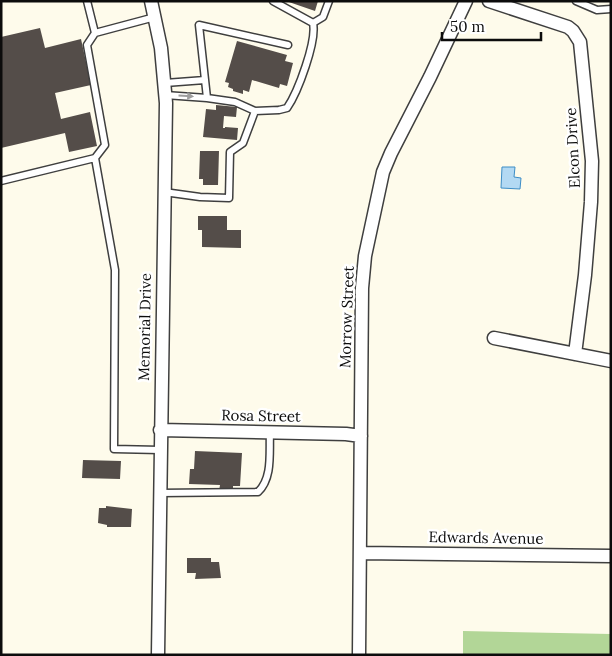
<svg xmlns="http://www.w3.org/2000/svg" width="612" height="656" viewBox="0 0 612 656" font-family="Lora,serif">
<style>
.forest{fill:#b2d697}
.water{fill:#b3d9f3;stroke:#3d8dc6}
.building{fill:#544d49}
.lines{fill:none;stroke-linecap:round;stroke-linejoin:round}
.lane-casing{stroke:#3f3f3f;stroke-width:9}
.street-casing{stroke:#3f3f3f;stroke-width:15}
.lane{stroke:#fff;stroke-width:6}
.street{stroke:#fff;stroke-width:12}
.oneway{fill:#9e9e9e}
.labels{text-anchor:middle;stroke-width:5;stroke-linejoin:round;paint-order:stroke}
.street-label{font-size:15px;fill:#0c0c0c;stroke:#fff}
</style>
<rect width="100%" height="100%" fill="#fefbeb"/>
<path class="forest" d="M463 631 611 634V655H463Z"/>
<path class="water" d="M502 167H515L514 177 521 178 520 189 501 188Z"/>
<path class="building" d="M286 1H318L315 11Z
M40 28 45 48 81 39 91 85 55 93 61 119 90 112 97 146 69 152 65 133 1 148V37Z
M237 41 287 55 285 61 293 63 287 86 280 84 279 88 252 80 249 92 243 90V94L233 91V89L228 87 229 83 225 82Z
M216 105 237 107 236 117 224 116 223 128H225V127L238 128 237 140 203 137 206 109 216 110Z
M200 151H219L218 185H203V179H199Z
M198 216H227V230H241V248L202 247V230H198Z
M195 451 242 453 240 486H233V492L219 491 220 485 189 484 190 469H194Z
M83 460 121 461 120 479 82 478Z
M106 506 132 509 131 527H107V525L98 523 99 508H106Z
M187 558H211V562H219L221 578 195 579 196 573H187Z"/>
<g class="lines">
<defs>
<path id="lane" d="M87 1 95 33 87 45 105 145 95 158 115 270 114 449 160 450
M273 1 313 23 323 17 329 1
M576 1 597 10 611 9
M95 33 155 17
M288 45 199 25 207 98 235 102 255 111 279 110 287 108C298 92 317 41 313 23
M165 83 205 80
M165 95 207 98
M1 181 95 158
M164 192 200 197 229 198 230 152 243 143 255 111
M159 493 258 492C273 478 269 452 270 433"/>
<path id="street" d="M151 1 161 48 166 103 158 655
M489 1 568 27 573 31 580 42 592 161 591 202 585 275 575 354
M494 338 611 361
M160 430 346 434 361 436
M360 553 611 556
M359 655 362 288 365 256 383 172 391 153 430 77 466 1"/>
</defs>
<use href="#lane" class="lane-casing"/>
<use href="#street" class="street-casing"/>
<use href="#lane" class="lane"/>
<use href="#street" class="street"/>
</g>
<defs><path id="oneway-solid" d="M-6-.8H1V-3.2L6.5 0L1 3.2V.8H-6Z" transform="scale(1.25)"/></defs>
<use class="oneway" href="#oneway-solid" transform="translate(186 96) rotate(4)"/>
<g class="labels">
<g class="street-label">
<text transform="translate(573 148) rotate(-93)" y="5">Elcon Drive</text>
<text transform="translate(347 317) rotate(-88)" y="5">Morrow Street</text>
<text transform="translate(145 327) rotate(-89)" y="5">Memorial Drive</text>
<text transform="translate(261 416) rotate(1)" y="5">Rosa Street</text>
<text transform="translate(486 538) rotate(1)" y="5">Edwards Avenue</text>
</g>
</g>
<rect width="612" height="656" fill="none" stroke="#0c0c0c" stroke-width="5"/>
<path d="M442 32v8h99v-8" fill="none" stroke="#0c0c0c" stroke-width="2.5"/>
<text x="450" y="32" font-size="15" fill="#0c0c0c" stroke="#ffffff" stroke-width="4" paint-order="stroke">50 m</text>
</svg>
